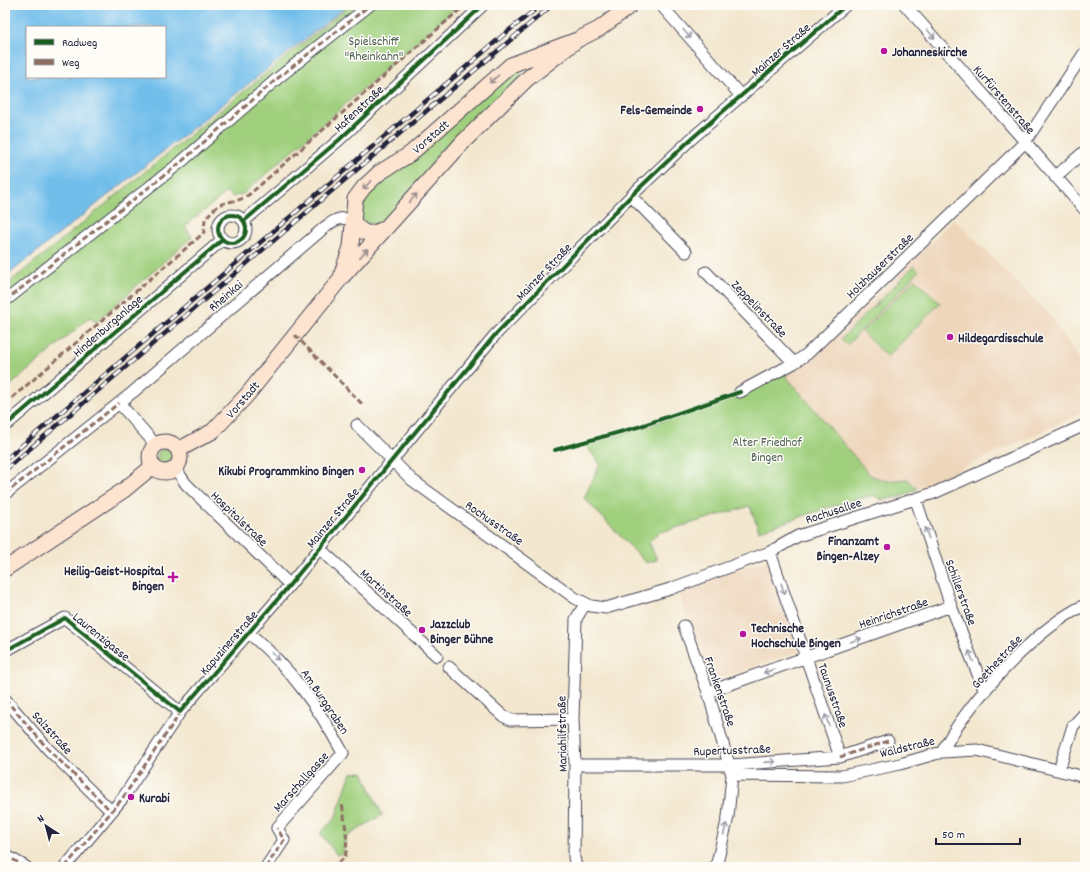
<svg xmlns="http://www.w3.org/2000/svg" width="1090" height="872" viewBox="0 0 1090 872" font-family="Dekko,sans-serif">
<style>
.built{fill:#eed6bb}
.green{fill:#a0d07e;stroke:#61795c}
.water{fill:#71beeb;stroke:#4a7093;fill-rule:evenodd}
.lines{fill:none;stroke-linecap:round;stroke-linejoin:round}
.street-casing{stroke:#414051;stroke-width:13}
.secondary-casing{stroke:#414051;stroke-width:17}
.street{stroke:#fff;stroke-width:11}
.secondary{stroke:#fde4d1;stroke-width:15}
.rail-casing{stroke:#22223b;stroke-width:4.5}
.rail{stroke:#fdfcf7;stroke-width:3;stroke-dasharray:9;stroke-linecap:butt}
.quiet{stroke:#8d6e63;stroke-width:3;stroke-dasharray:6 3;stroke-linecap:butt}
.cycleway-casing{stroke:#fdfcf7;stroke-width:6}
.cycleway{stroke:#1b5e20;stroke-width:4}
.oneway{stroke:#9c9ca7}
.oneway2{stroke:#9a8d8e}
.poi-dot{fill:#b5179e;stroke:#fdfcf7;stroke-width:1.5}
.labels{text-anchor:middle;stroke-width:3;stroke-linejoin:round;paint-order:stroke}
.park-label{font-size:13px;fill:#4e5f52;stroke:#fdfcf7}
.street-label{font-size:13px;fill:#22223b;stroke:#fdfcf7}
.poi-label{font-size:13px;font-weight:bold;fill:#22223b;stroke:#fdfcf7;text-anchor:start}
</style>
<rect width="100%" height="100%" fill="#fdfcf7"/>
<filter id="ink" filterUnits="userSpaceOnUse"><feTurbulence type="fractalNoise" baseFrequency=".025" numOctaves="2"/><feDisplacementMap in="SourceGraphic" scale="8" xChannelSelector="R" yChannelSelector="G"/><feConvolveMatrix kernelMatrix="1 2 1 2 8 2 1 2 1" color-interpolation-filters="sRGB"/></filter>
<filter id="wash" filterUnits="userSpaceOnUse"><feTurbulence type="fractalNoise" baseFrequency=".012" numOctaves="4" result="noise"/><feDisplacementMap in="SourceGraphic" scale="16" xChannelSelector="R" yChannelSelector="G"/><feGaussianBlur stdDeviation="0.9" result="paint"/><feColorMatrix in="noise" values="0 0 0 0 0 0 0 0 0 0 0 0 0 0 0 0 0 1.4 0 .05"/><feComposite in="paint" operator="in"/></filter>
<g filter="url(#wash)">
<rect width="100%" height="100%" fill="#f3e7cf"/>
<path class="built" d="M954 219 1051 317 1085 368V411L917 489 908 479 885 481 870 475 784 374 815 357Z
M767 560 798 652 709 682 678 590Z"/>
<path class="green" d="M350 5H459L243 194 232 197 227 192 185 226 192 237 96 322 90 317 5 390V286Z
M516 69 523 75 383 222C374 225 368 226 361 219L362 194Z
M914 266 919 271 847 345 841 339Z
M915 279 940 303 887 357 862 332Z
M784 374 870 475 885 481 908 479 917 489 900 497 882 500 873 495 827 508 759 531 750 506 658 533 649 542 657 560 646 563 584 498 600 464 585 444 638 429 741 395Z
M157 457a8 8 0 1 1 16 0a8 8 0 1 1-16 0Z
M363 772 382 815 346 837 343 853 337 855 320 833 335 819 351 773Z"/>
<path class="water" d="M5 5H348L5 277ZM27 27H165V77H27Z"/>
</g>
<g filter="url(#ink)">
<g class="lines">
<defs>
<path id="street" d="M661 5 741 96
M905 5 1085 210
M1055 177 1085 151
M631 196 686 252
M218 229a14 14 0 1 1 28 0a14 14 0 1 1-28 0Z
M244 221 339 140 483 5
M706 272 794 363
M5 301 181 162 278 78 370 5
M740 392 794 363 807 354 1015 152 1025 142 1085 52
M119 403 156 445
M357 425 412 480 575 598 591 606 606 608 670 589 770 552 798 536 934 493 1085 425
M5 426 222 240
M175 468 186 484 290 585
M5 494 133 392 325 227C334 220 341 216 352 220
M916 500 951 606 985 692
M319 548 437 656
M770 552 840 757
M684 626 708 692 732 775 728 817 716 867
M249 633C292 670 316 704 343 753L277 828 284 840 266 867
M5 651 65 618 180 712
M449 667 503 716 511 720 573 719
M708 692 951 606
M5 699 48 749 111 811
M942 752C967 703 1036 628 1085 605
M575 765H731L840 757 888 741
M1059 770 1073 726 1085 713
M732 775 842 776 900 764 942 752 977 750 1085 777
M5 855 26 867
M65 867 122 799 180 712 283 593 495 335 631 196 690 140 846 5
M576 867 574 857 575 765 573 719 576 619 585 604"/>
<path id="secondary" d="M352 220C364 236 369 236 386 228
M342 273 351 247 355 199 364 187 379 173 410 154 511 65 577 40 599 29 631 5
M150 457a15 15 0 1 1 30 0a15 15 0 1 1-30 0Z
M178 450 213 431 247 395 341 278 464 141 527 79 577 40
M5 569 124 490 153 466"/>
</defs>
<use href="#street" class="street-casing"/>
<use href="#secondary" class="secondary-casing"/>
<use href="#street" class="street"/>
<use href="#secondary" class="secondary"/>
<defs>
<path id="rail" d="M5 460 507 32 541 5
M5 470 341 183 552 5"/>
</defs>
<use href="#rail" class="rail-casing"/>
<use href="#rail" class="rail"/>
<path class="quiet" d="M5 301 181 162 278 78 370 5
M295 335 362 404
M5 404 199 237 204 232 205 219C210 213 215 207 222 204 235 199 238 203 251 193L465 5
M5 494 119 403
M5 699 48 749 111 811
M840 757 888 741
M5 855 26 867
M65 867 122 799 183 709
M266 867 284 840 277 828
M331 867C335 864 342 861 344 858 350 851 344 814 342 804"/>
<defs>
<path id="cycleway" d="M218 229a14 14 0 1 1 28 0a14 14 0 1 1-28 0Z
M244 221 339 140 483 5
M5 426 222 240
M555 450 638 427 740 392
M5 651 65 618 180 712 283 593 495 335 631 196 690 140 846 5"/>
</defs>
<use href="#cycleway" class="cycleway-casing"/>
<use href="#cycleway" class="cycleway"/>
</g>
<defs><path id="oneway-shaft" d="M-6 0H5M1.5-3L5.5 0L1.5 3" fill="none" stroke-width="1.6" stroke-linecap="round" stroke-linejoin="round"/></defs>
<g class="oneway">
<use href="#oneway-shaft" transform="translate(687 34) rotate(49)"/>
<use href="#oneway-shaft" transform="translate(931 34) rotate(49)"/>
<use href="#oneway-shaft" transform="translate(927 533) rotate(-108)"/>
<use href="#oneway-shaft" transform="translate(783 589) rotate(71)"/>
<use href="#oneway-shaft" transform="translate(856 640) rotate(-19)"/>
<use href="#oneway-shaft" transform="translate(275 656) rotate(47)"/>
<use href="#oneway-shaft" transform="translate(971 656) rotate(-112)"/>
<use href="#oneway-shaft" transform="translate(769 671) rotate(161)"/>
<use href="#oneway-shaft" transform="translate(827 720) rotate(-109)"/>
<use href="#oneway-shaft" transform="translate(770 762) rotate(-4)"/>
<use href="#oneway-shaft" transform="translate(725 829) rotate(-77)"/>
</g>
<g class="oneway2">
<use href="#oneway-shaft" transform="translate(494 79) rotate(139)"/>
<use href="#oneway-shaft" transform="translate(367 185) rotate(134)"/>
<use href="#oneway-shaft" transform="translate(413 198) rotate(-48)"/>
<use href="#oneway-shaft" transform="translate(364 253) rotate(-48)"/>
</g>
</g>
<g class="poi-dot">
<circle cx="884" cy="51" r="4"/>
<circle cx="700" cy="109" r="4"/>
<circle cx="950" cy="337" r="4"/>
<circle cx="362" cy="470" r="4"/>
<circle cx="887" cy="547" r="4"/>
<path d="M171 571h4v4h4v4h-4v4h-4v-4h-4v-4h4z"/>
<circle cx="422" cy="630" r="4"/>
<circle cx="743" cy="634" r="4"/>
<circle cx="131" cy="797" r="4"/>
</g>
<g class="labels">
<g class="park-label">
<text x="374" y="45">Spielschiff<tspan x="374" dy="15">"Rheinkahn"</tspan></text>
<text x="767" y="446">Alter Friedhof<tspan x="767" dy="15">Bingen</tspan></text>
</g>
<g class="street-label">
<text transform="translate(780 49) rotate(-41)" y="5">Mainzer Straße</text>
<text transform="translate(1005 99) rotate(49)" y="5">Kurfürstenstraße</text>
<text transform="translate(358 108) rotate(-43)" y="5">Hafenstraße</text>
<text transform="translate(430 136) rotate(-41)" y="5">Vorstadt</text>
<text transform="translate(879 265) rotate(-44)" y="5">Holzhauserstraße</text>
<text transform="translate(543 271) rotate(-46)" y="5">Mainzer Straße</text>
<text transform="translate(225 295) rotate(-41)" y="5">Rheinkai</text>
<text transform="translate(760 308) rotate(46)" y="5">Zeppelinstraße</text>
<text transform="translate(107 325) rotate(-41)" y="5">Hindenburganlage</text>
<text transform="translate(242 399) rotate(-49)" y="5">Vorstadt</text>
<text transform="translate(833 510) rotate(-18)" y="5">Rochusallee</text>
<text transform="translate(332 517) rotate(-50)" y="5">Mainzer Straße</text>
<text transform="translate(240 518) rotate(44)" y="5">Hospitalstraße</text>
<text transform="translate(495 522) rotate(35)" y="5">Rochusstraße</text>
<text transform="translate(387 592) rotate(42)" y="5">Martinstraße</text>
<text transform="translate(962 592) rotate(70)" y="5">Schillerstraße</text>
<text transform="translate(893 612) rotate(-19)" y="5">Heinrichstraße</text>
<text transform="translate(102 636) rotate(39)" y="5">Laurenzigasse</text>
<text transform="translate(228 642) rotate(-49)" y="5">Kapuzinerstraße</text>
<text transform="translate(996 661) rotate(-47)" y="5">Goethestraße</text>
<text transform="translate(721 691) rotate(71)" y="5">Frankenstraße</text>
<text transform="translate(834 695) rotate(71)" y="5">Taunusstraße</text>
<text transform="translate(326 701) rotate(56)" y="5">Am Burggraben</text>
<text transform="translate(53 732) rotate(48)" y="5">Salzstraße</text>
<text transform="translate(561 734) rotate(-91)" y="5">Mariahilfstraße</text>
<text transform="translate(907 746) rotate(-14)" y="5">Waldstraße</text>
<text transform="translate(732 749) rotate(-2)" y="5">Rupertusstraße</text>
<text transform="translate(300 781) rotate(-48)" y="5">Marschallgasse</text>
</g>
<g class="poi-label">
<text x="892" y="56">Johanneskirche</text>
<text x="692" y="114" text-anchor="end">Fels-Gemeinde</text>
<text x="958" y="342">Hildegardisschule</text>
<text x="354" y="475" text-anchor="end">Kikubi Programmkino Bingen</text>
<text x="879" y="545" text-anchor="end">Finanzamt<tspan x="879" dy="15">Bingen-Alzey</tspan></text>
<text x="164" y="575" text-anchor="end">Heilig-Geist-Hospital<tspan x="164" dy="15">Bingen</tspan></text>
<text x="430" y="628">Jazzclub<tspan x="430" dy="15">Binger Bühne</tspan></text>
<text x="751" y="632">Technische<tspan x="751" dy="15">Hochschule Bingen</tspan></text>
<text x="139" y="802">Kurabi</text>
</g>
</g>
<rect width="1090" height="872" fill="none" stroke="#fdfcf7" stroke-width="20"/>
<rect x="26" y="26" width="140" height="52" fill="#fdfcf7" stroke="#a5a5ac"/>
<rect x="34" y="39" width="20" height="6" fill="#1b5e20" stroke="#a5a5ac"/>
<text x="62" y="46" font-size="12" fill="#22223b">Radweg</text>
<rect x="34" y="59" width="20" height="6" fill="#8d6e63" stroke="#a5a5ac"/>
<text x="62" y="66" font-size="12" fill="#22223b">Weg</text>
<g transform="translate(46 826) rotate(324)" stroke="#fdfcf7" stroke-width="3" paint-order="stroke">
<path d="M0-3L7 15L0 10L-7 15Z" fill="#22223b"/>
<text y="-6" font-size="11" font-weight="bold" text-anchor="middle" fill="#22223b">N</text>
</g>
<path d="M936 838v6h84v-6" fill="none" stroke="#22223b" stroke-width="2"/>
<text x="942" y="838" font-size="12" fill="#22223b" stroke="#fdfcf7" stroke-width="3" paint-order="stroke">50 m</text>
</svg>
